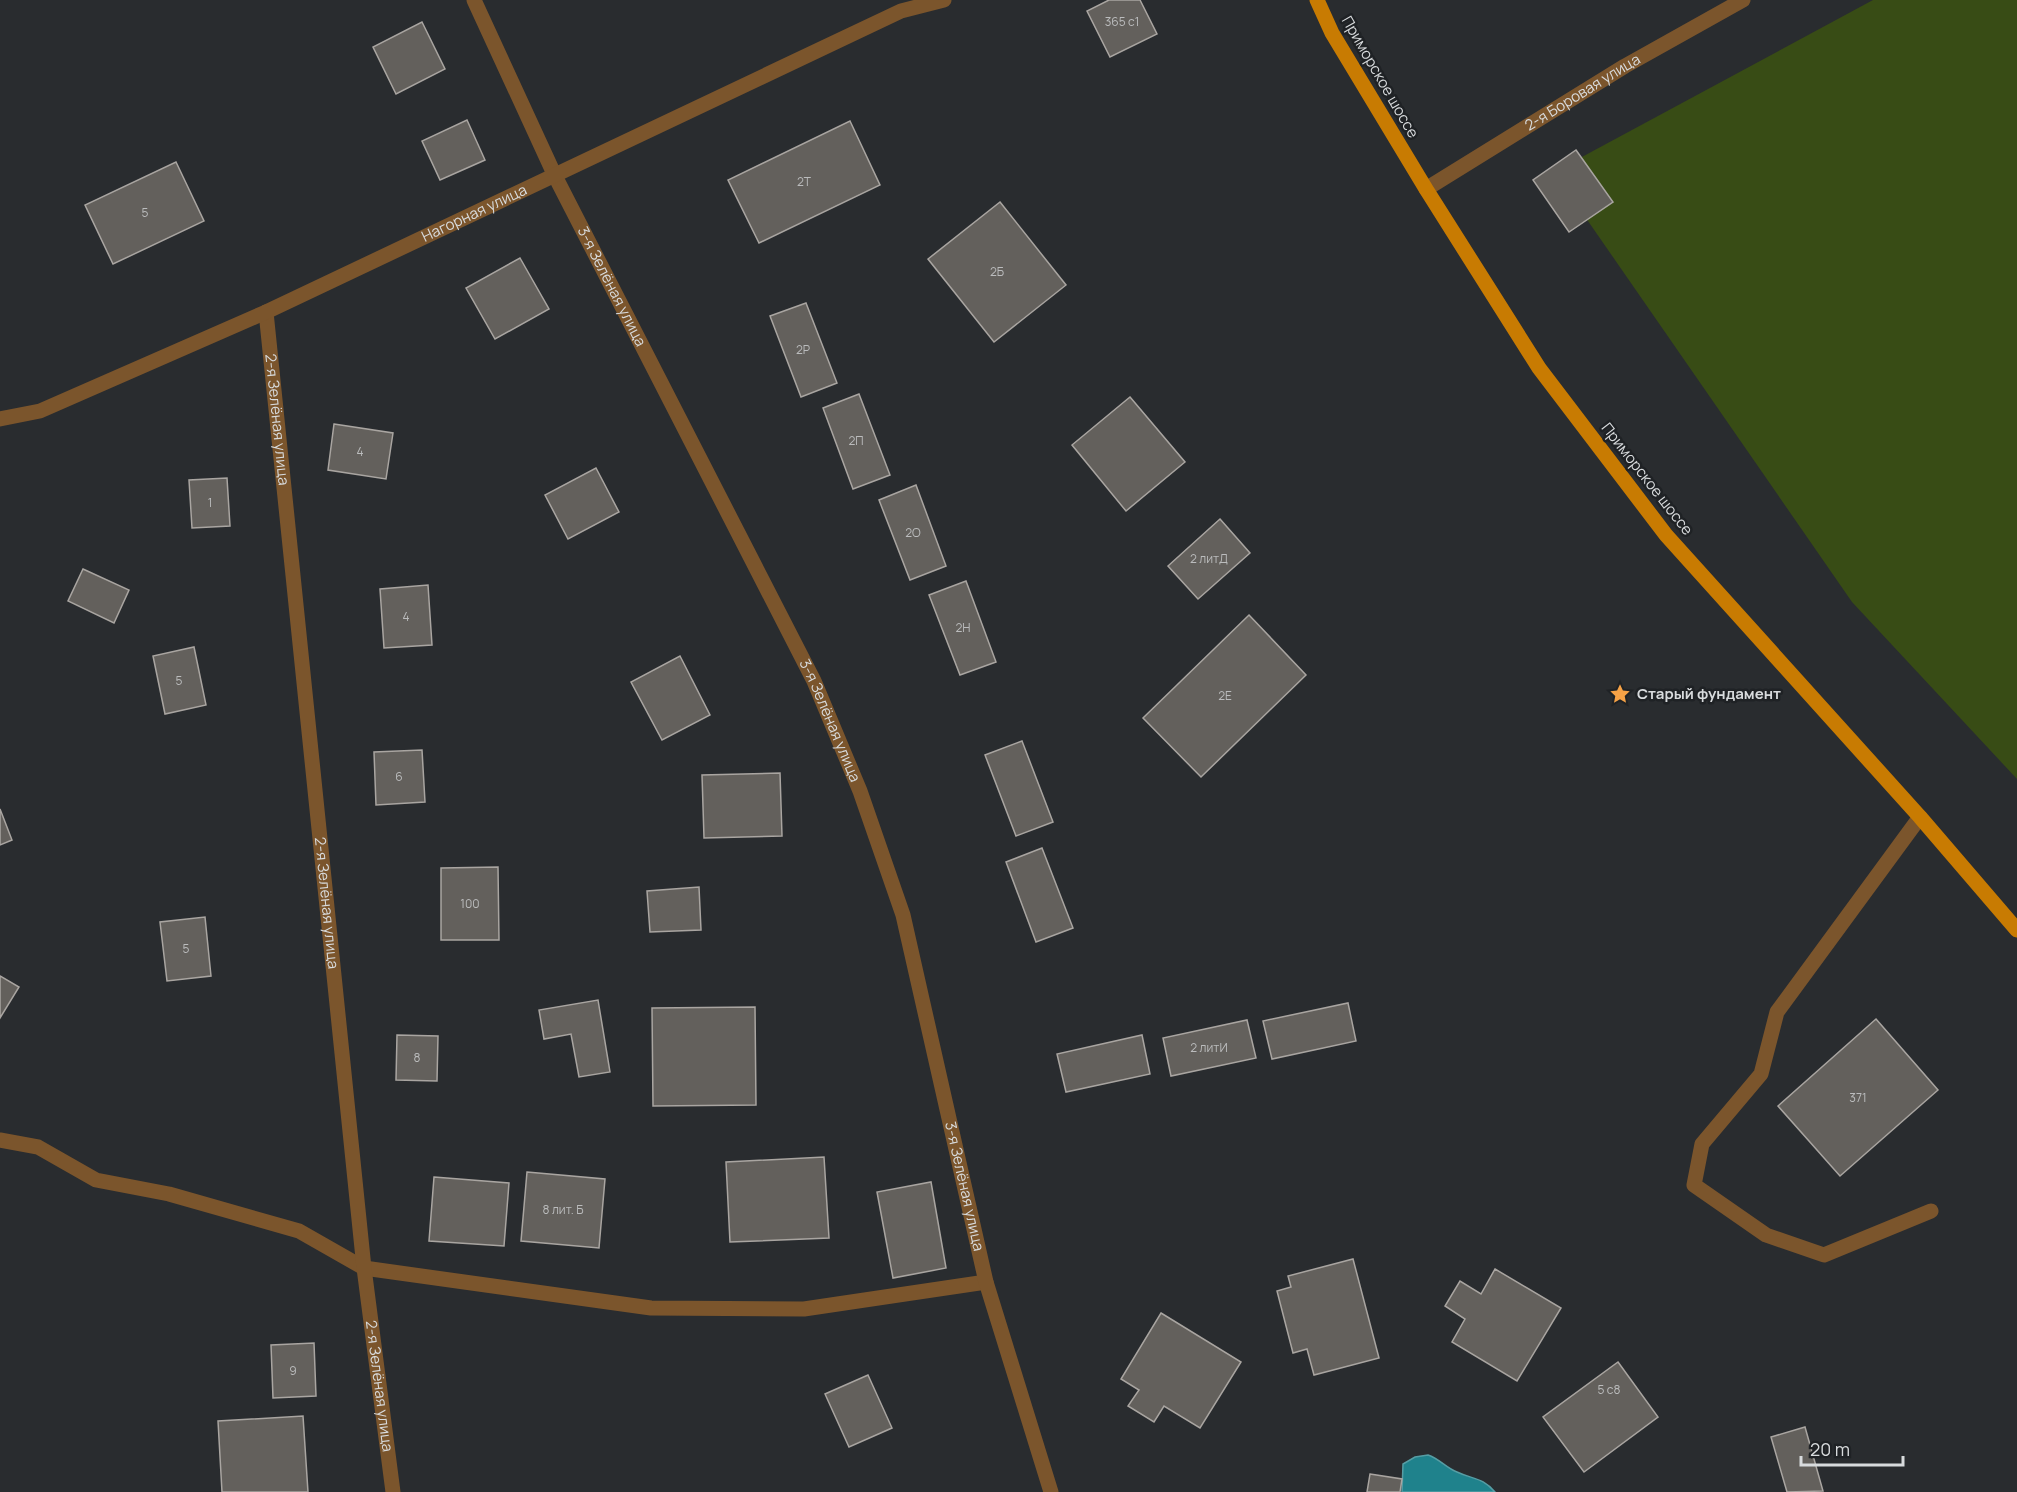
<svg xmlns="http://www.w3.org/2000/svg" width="2017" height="1492" viewBox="0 0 2017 1492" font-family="Manrope,sans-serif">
  <rect width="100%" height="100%" fill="#292c2f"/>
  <polygon fill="#384c15" points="1873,0 2017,0 2017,779 1852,602 1554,172"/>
  <path fill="#1f828c" stroke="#569da4" stroke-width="1.5" d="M1428 1455C1440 1459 1446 1468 1457 1472 1474 1480 1482 1477 1495 1492H1402L1403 1464 1415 1457Z"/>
  <g fill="#63605c" stroke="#a9a5a1" stroke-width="1.5">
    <polygon points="1109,0 1140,0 1157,34 1110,57 1087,11"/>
    <polygon points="422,22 445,69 396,94 373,47"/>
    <polygon points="467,120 485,160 440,180 422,141"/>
    <polygon points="850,121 880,185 759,243 728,180"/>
    <polygon points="1576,150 1613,202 1569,232 1533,180"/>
    <polygon points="176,162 204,221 113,264 85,205"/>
    <polygon points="1000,202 1066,285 994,342 928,259"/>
    <polygon points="520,258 549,309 495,339 466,288"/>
    <polygon points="806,303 837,383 801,397 770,316"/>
    <polygon points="859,394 890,475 853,489 823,408"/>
    <polygon points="1130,397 1185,462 1126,511 1072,445"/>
    <polygon points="334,424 393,433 386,479 328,470"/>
    <polygon points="596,468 619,512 568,539 545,495"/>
    <polygon points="227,478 230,526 192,528 189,480"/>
    <polygon points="916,485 946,566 910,580 879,500"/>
    <polygon points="1220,519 1250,553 1198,599 1168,566"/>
    <polygon points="83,569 129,590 114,623 68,601"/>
    <polygon points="966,581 996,662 960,675 929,595"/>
    <polygon points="428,585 432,645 384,648 380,589"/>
    <polygon points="1249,615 1306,675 1201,777 1143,718"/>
    <polygon points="194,647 206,705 165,714 153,656"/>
    <polygon points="680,656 710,715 662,740 631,682"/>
    <polygon points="1022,741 1053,822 1016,836 985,755"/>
    <polygon points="422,750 425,802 376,805 374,752"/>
    <polygon points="780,773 782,836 704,838 702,775"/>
    <polygon points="0,809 12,840 0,845"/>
    <polygon points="1042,848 1073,928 1036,942 1006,862"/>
    <polygon points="498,867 499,940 441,940 441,868"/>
    <polygon points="699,887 701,930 650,932 647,891"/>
    <polygon points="205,917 211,976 167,981 160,922"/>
    <polygon points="0,976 19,987 0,1018"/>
    <polygon points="598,1000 610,1072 579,1077 571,1034 544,1039 539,1010"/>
    <polygon points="1348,1003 1356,1041 1272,1059 1263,1021"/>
    <polygon points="755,1007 756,1105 653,1106 652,1008"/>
    <polygon points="1876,1019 1938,1090 1840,1176 1778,1106"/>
    <polygon points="1247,1020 1256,1058 1171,1076 1163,1038"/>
    <polygon points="397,1035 438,1036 437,1081 396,1080"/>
    <polygon points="1142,1035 1150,1074 1066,1092 1057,1054"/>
    <polygon points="824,1157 829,1238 730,1242 726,1162"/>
    <polygon points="527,1172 605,1179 599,1248 521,1241"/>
    <polygon points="434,1177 509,1183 504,1246 429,1241"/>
    <polygon points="931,1182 946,1268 893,1278 877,1192"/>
    <polygon points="1353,1259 1379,1358 1314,1375 1307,1349 1293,1353 1277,1291 1291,1287 1288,1276"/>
    <polygon points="1495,1269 1561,1308 1517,1381 1452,1342 1465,1319 1445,1306 1460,1281 1481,1294"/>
    <polygon points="1161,1313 1241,1362 1200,1428 1164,1406 1154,1422 1128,1406 1139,1390 1121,1379"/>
    <polygon points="314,1343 316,1396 273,1398 271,1345"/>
    <polygon points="1618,1362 1658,1417 1584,1472 1543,1417"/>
    <polygon points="868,1375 892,1428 849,1447 825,1394"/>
    <polygon points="303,1416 308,1492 222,1492 218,1421"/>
    <polygon points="1805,1427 1823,1491 1787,1492 1771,1437"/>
    <polygon points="1370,1474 1402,1479 1400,1492 1367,1492"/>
  </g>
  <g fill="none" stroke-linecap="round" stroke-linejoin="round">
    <g stroke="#7b552c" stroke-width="15">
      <polyline points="1920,817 1777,1012 1761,1074 1702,1144 1694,1185 1766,1235 1824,1255 1931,1211"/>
      <polyline points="0,1140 38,1147 96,1180 169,1194 299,1231 364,1268 651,1308 804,1309 986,1282"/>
    </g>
    <g stroke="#7b552c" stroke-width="15">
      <path id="s1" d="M474 0 555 176 814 681 860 791 903 915 986 1282 1051 1492"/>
      <path id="s2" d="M1426 189 1625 66 1743 0"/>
      <path id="s3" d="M266 312 364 1268 393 1492"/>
      <path id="s4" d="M0 419 40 411 266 312 901 11 944 0"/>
    </g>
    <polyline stroke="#c87b02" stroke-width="15" points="1317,0 1332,33 1426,189 1539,368 1666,535 1920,817 2017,930"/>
  </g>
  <defs>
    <g id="sight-bare" transform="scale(1.62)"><path d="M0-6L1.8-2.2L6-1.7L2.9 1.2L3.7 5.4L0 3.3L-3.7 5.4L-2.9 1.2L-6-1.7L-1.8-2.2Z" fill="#f6a246" stroke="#1f2225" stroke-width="2.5" paint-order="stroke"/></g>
  </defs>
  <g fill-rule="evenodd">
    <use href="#sight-bare" x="1620" y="694"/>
  </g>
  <g text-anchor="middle" stroke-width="5" stroke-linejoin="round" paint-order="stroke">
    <g font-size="12" fill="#bbbcbd">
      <text x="1122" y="26">365 с1</text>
      <text x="804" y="186">2Т</text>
      <text x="145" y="217">5</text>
      <text x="997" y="276">2Б</text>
      <text x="803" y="354">2Р</text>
      <text x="856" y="445">2П</text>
      <text x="360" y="456">4</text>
      <text x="210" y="507">1</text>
      <text x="913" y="537">2О</text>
      <text x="1209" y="563">2 литД</text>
      <text x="406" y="621">4</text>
      <text x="963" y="632">2Н</text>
      <text x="179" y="685">5</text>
      <text x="1225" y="700">2Е</text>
      <text x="399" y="781">6</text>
      <text x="470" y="908">100</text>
      <text x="186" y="953">5</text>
      <text x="1209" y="1052">2 литИ</text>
      <text x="417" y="1062">8</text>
      <text x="1858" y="1102">371</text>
      <text x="563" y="1214">8 лит. Б</text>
      <text x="293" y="1375">9</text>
      <text x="1609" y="1394">5 с8</text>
    </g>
    <g font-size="15" fill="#d8dbdd" stroke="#1f2225">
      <text transform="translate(1380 77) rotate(60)" y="5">Приморское шоссе</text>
      <text dy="5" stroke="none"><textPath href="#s2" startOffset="184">2-я Боровая улица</textPath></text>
      <text dy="5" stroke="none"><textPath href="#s4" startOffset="518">Нагорная улица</textPath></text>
      <text dy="5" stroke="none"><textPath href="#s1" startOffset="318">3-я Зелёная улица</textPath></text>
      <text dy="5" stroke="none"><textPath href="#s3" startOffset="108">2-я Зелёная улица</textPath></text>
      <text transform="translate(1647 479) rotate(52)" y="5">Приморское шоссе</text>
      <text dy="5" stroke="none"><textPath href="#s1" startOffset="804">3-я Зелёная улица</textPath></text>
      <text dy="5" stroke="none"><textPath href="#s3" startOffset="594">2-я Зелёная улица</textPath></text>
      <text dy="5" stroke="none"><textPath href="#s1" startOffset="1290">3-я Зелёная улица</textPath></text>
      <text dy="5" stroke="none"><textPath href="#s3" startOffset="1080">2-я Зелёная улица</textPath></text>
    </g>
    <g font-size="15" font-weight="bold" fill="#d8dbdd" stroke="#1f2225" text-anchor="start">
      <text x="1637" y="699">Старый фундамент</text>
    </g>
  </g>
  <path d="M1801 1456v9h102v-9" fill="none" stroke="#d8dbdd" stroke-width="3"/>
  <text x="1810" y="1456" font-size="18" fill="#d8dbdd" stroke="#1f2225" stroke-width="4.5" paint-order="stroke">20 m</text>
</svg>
